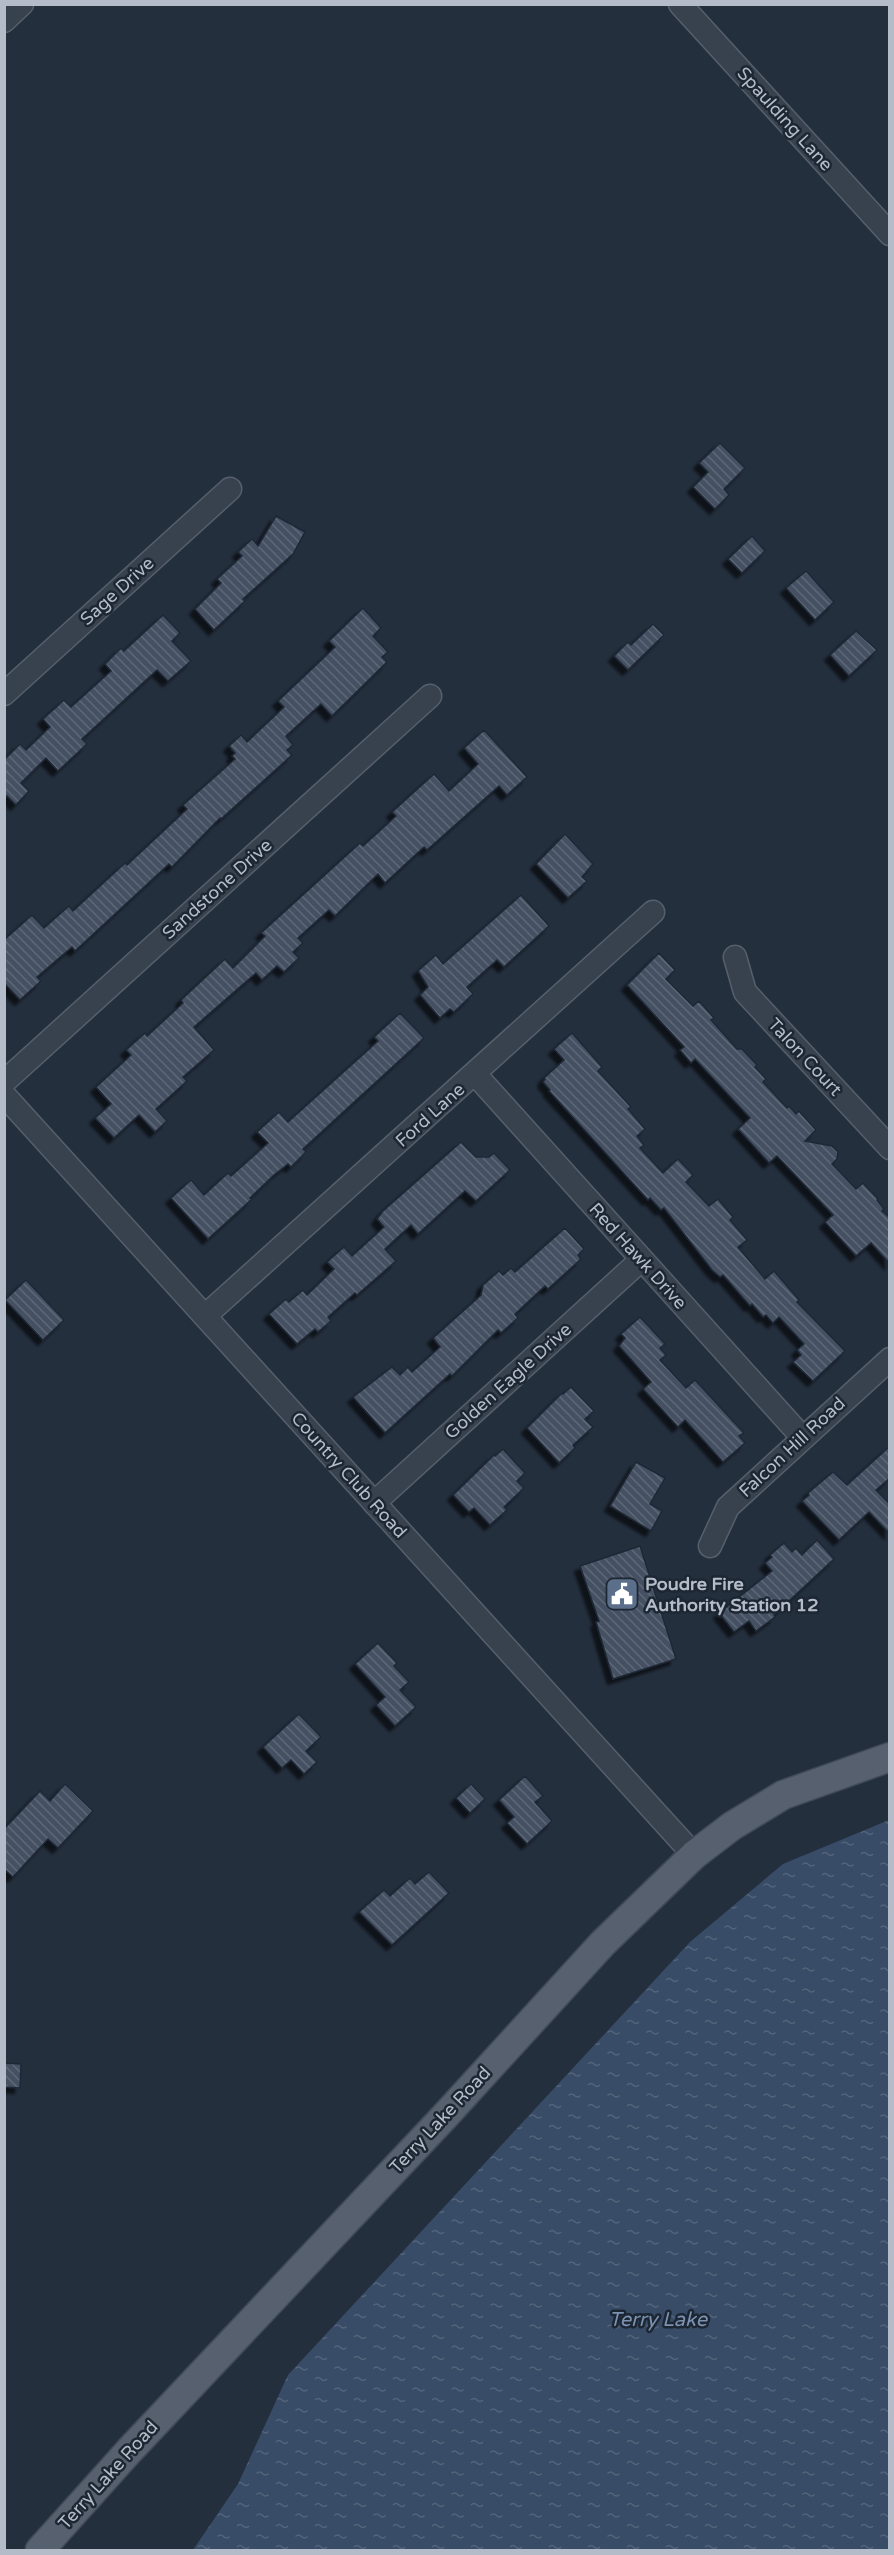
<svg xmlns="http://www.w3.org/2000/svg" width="894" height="2555" viewBox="0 0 894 2555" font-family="'Varela Round',sans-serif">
  <defs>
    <pattern id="water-ripples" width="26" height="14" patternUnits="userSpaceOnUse" patternTransform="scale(1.5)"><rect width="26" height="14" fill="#394c67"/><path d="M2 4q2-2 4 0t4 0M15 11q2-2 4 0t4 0" fill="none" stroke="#53647b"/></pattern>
    <pattern id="building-back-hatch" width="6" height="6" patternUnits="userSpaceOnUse" patternTransform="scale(1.5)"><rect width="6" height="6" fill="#455162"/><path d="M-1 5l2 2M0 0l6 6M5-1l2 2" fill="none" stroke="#5d6877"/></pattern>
    <filter id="shadow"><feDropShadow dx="-5.5" dy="5.5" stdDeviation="1.5" flood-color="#0009"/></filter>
  </defs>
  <rect width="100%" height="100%" fill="#242f3e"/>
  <polygon fill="url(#water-ripples)" points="889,1820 889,2550 193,2550 238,2484 288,2375 690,1942 783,1864"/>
  <g fill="url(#building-back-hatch)" stroke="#1f2835" stroke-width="1.5" filter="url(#shadow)">
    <polygon points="720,443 745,468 724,489 729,495 715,509 693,487 708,472 699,463"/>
    <polygon points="276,516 305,532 293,554 243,599 245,601 214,630 195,609 221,583 217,579 242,556 238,552 252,539 258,546"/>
    <polygon points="752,536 765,551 742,573 728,559"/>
    <polygon points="806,571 834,602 815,620 786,588"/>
    <polygon points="363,608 381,628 373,636 388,652 382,657 387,662 332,716 321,704 286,736 293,745 287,750 292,755 221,819 220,818 172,867 169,864 75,951 72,947 37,977 41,981 20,1000 4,983 4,940 32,915 44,928 69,906 73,911 125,863 127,865 187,809 183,805 235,759 232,756 235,753 229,746 241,735 247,742 284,707 278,701 335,647 329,641"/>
    <polygon points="163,615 180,633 172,641 191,661 168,681 157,670 82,739 87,744 58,771 46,758 21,783 29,791 16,805 7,796 4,798 4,760 20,744 26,750 50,727 43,719 64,700 71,707 111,671 105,664 121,648 124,651"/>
    <polygon points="653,624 664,635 628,670 614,656 628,642 631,645"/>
    <polygon points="856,631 877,650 849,676 830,655"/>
    <polygon points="484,730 527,777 507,795 499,786 427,850 424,847 385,883 378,874 335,916 329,910 298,938 303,943 293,952 299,958 284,972 277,966 262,980 256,973 194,1027 214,1050 183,1077 187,1081 156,1109 167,1121 155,1132 139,1115 114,1138 95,1118 111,1104 96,1087 131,1055 126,1050 145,1033 147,1036 183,1003 181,1000 225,959 233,968 265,936 261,933 360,843 363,846 396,816 392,812 434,774 449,791 478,764 464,748"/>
    <polygon points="565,834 593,864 582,877 587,881 568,898 536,864"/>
    <polygon points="521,895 549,926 504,967 497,960 467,987 473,994 454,1012 450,1009 440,1018 420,995 428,987 418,971 436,955 443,964"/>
    <polygon points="659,953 675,970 666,979 693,1006 699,1001 714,1018 711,1020 737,1049 742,1049 757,1065 755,1067 766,1079 763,1082 787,1108 789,1106 796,1114 799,1111 816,1130 805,1141 832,1146 838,1152 837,1159 832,1164 856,1189 863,1183 878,1199 877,1200 884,1209 882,1211 890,1218 890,1264 871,1243 856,1256 825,1222 833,1215 777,1156 769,1163 738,1129 750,1118 695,1059 691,1063 680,1050 684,1047 627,985"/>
    <polygon points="400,1013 424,1038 303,1149 306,1152 291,1167 288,1164 274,1175 250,1198 252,1199 208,1239 171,1198 191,1180 204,1195 228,1173 231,1176 268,1143 257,1132 279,1112 288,1122 378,1041 374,1037"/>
    <polygon points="572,1033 602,1067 598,1071 631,1107 628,1109 645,1129 637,1136 644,1145 640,1148 663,1173 678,1159 693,1175 686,1182 709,1206 718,1199 733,1217 730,1220 747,1240 738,1247 765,1279 774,1271 799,1300 797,1302 845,1351 813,1381 793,1362 801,1355 797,1350 804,1344 779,1317 773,1323 766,1315 763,1317 752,1304 750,1306 723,1275 720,1277 712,1270 664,1208 661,1210 650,1198 648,1200 549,1091 550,1090 543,1082 545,1079 544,1078 564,1060 554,1049"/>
    <polygon points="461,1142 476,1157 489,1157 494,1153 510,1170 476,1201 465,1191 418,1234 411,1225 385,1249 396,1261 357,1295 355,1293 328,1317 331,1321 318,1332 315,1329 297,1344 269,1314 286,1299 289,1302 303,1290 307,1295 334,1269 327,1262 344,1247 352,1256 384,1227 377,1219 383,1211"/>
    <polygon points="565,1228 584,1249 578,1255 581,1259 548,1289 545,1286 515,1314 518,1318 501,1333 498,1330 452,1376 450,1374 385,1433 353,1397 392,1367 400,1375 408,1367 412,1372 440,1347 433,1338 481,1295 483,1285 499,1271 503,1275 511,1268 515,1272"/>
    <polygon points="26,1280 64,1320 43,1340 5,1300"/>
    <polygon points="640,1317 665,1344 660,1348 666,1355 660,1360 686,1388 695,1380 744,1433 739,1436 745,1443 723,1462 685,1420 678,1427 643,1389 651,1382 619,1346 625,1338 621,1334"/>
    <polygon points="571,1387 594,1411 585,1419 593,1427 573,1445 575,1448 559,1463 527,1428 562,1393 563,1394"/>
    <polygon points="890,1446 890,1478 876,1490 890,1504 890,1534 869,1512 839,1540 802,1501 809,1495 808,1493 833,1472 847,1485"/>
    <polygon points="503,1449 525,1473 517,1481 524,1488 504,1507 507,1510 490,1525 474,1508 469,1512 453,1495 494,1455 495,1456"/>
    <polygon points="636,1462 665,1478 650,1504 662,1511 651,1531 610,1506"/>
    <polygon points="817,1540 834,1559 774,1615 775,1617 756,1631 749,1621 734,1632 719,1613 772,1571 765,1563 772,1557 770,1555 784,1543 792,1552 796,1548 802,1555"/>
    <polygon points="640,1546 676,1659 613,1679 596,1622 599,1621 580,1566"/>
    <polygon points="378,1643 397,1663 394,1666 409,1682 400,1690 416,1707 395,1726 376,1705 385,1697 355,1664"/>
    <polygon points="299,1714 321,1737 306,1751 317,1762 304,1774 291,1760 282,1768 263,1747"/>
    <polygon points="525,1776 543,1796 535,1802 552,1821 527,1844 507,1823 514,1817 499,1800"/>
    <polygon points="65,1784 93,1811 58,1848 48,1839 13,1877 4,1869 4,1829 40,1791 50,1801"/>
    <polygon points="471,1784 485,1799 470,1813 456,1798"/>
    <polygon points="429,1872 449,1893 392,1945 359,1912 384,1890 390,1896 410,1878 415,1884"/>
    <polygon points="4,2063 21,2064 20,2088 4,2087"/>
  </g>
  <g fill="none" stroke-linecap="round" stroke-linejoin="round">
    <g stroke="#565f6c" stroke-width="25">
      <g id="minor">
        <polyline points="680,4 890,234"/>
        <polyline points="4,21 22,4"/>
        <polyline points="4,694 230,489"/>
        <polyline points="735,957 745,992 890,1148"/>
        <polyline points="475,1074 802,1437"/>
        <polyline points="4,1082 430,696"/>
        <polyline points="4,1095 694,1855"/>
        <polyline points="205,1316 653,912"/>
        <polyline points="374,1503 641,1260"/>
        <polyline points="710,1546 728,1507 890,1359"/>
      </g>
    </g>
    <g stroke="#414a57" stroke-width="31">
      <polyline id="major" points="40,2550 129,2451 445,2116 603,1943 694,1855 732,1826 783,1795 890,1757"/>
    </g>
    <use href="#minor" stroke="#38414e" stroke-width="22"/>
    <use href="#major" stroke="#56606e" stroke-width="28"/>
  </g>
  <defs>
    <g id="civic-square" transform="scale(1.725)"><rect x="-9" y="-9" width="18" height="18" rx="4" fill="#5c6f8a" stroke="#1d2633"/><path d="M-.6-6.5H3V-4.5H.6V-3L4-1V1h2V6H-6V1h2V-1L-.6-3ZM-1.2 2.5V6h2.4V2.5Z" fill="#fff"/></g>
  </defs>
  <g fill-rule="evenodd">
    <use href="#civic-square" x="622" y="1594"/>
  </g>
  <g text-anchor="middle" stroke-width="5" stroke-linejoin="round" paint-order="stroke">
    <g font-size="18" fill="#b4bcc9" stroke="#1d2633">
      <text transform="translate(785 119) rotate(48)" y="6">Spaulding Lane</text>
      <text transform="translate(117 591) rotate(-42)" y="6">Sage Drive</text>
      <text transform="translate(217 889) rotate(-42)" y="6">Sandstone Drive</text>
      <text transform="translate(805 1057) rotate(47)" y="6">Talon Court</text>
      <text transform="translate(430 1115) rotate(-42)" y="6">Ford Lane</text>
      <text transform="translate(638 1256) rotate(48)" y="6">Red Hawk Drive</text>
      <text transform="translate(508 1381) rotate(-42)" y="6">Golden Eagle Drive</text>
      <text transform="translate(792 1447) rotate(-43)" y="6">Falcon Hill Road</text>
      <text transform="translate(349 1475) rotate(48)" y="6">Country Club Road</text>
      <text transform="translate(440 2120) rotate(-47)" y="6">Terry Lake Road</text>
      <text transform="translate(108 2475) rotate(-48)" y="6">Terry Lake Road</text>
    </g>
    <g font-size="18" font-weight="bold" fill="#b4bcc9" stroke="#1d2633" text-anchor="start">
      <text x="645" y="1590">Poudre Fire<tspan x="645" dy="21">Authority Station 12</tspan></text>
    </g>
    <g font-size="20" font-style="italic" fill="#7c92b1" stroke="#1d2633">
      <text x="658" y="2326">Terry Lake</text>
    </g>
  </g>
  <rect width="894" height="2555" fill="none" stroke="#b4bcc9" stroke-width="12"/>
</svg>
